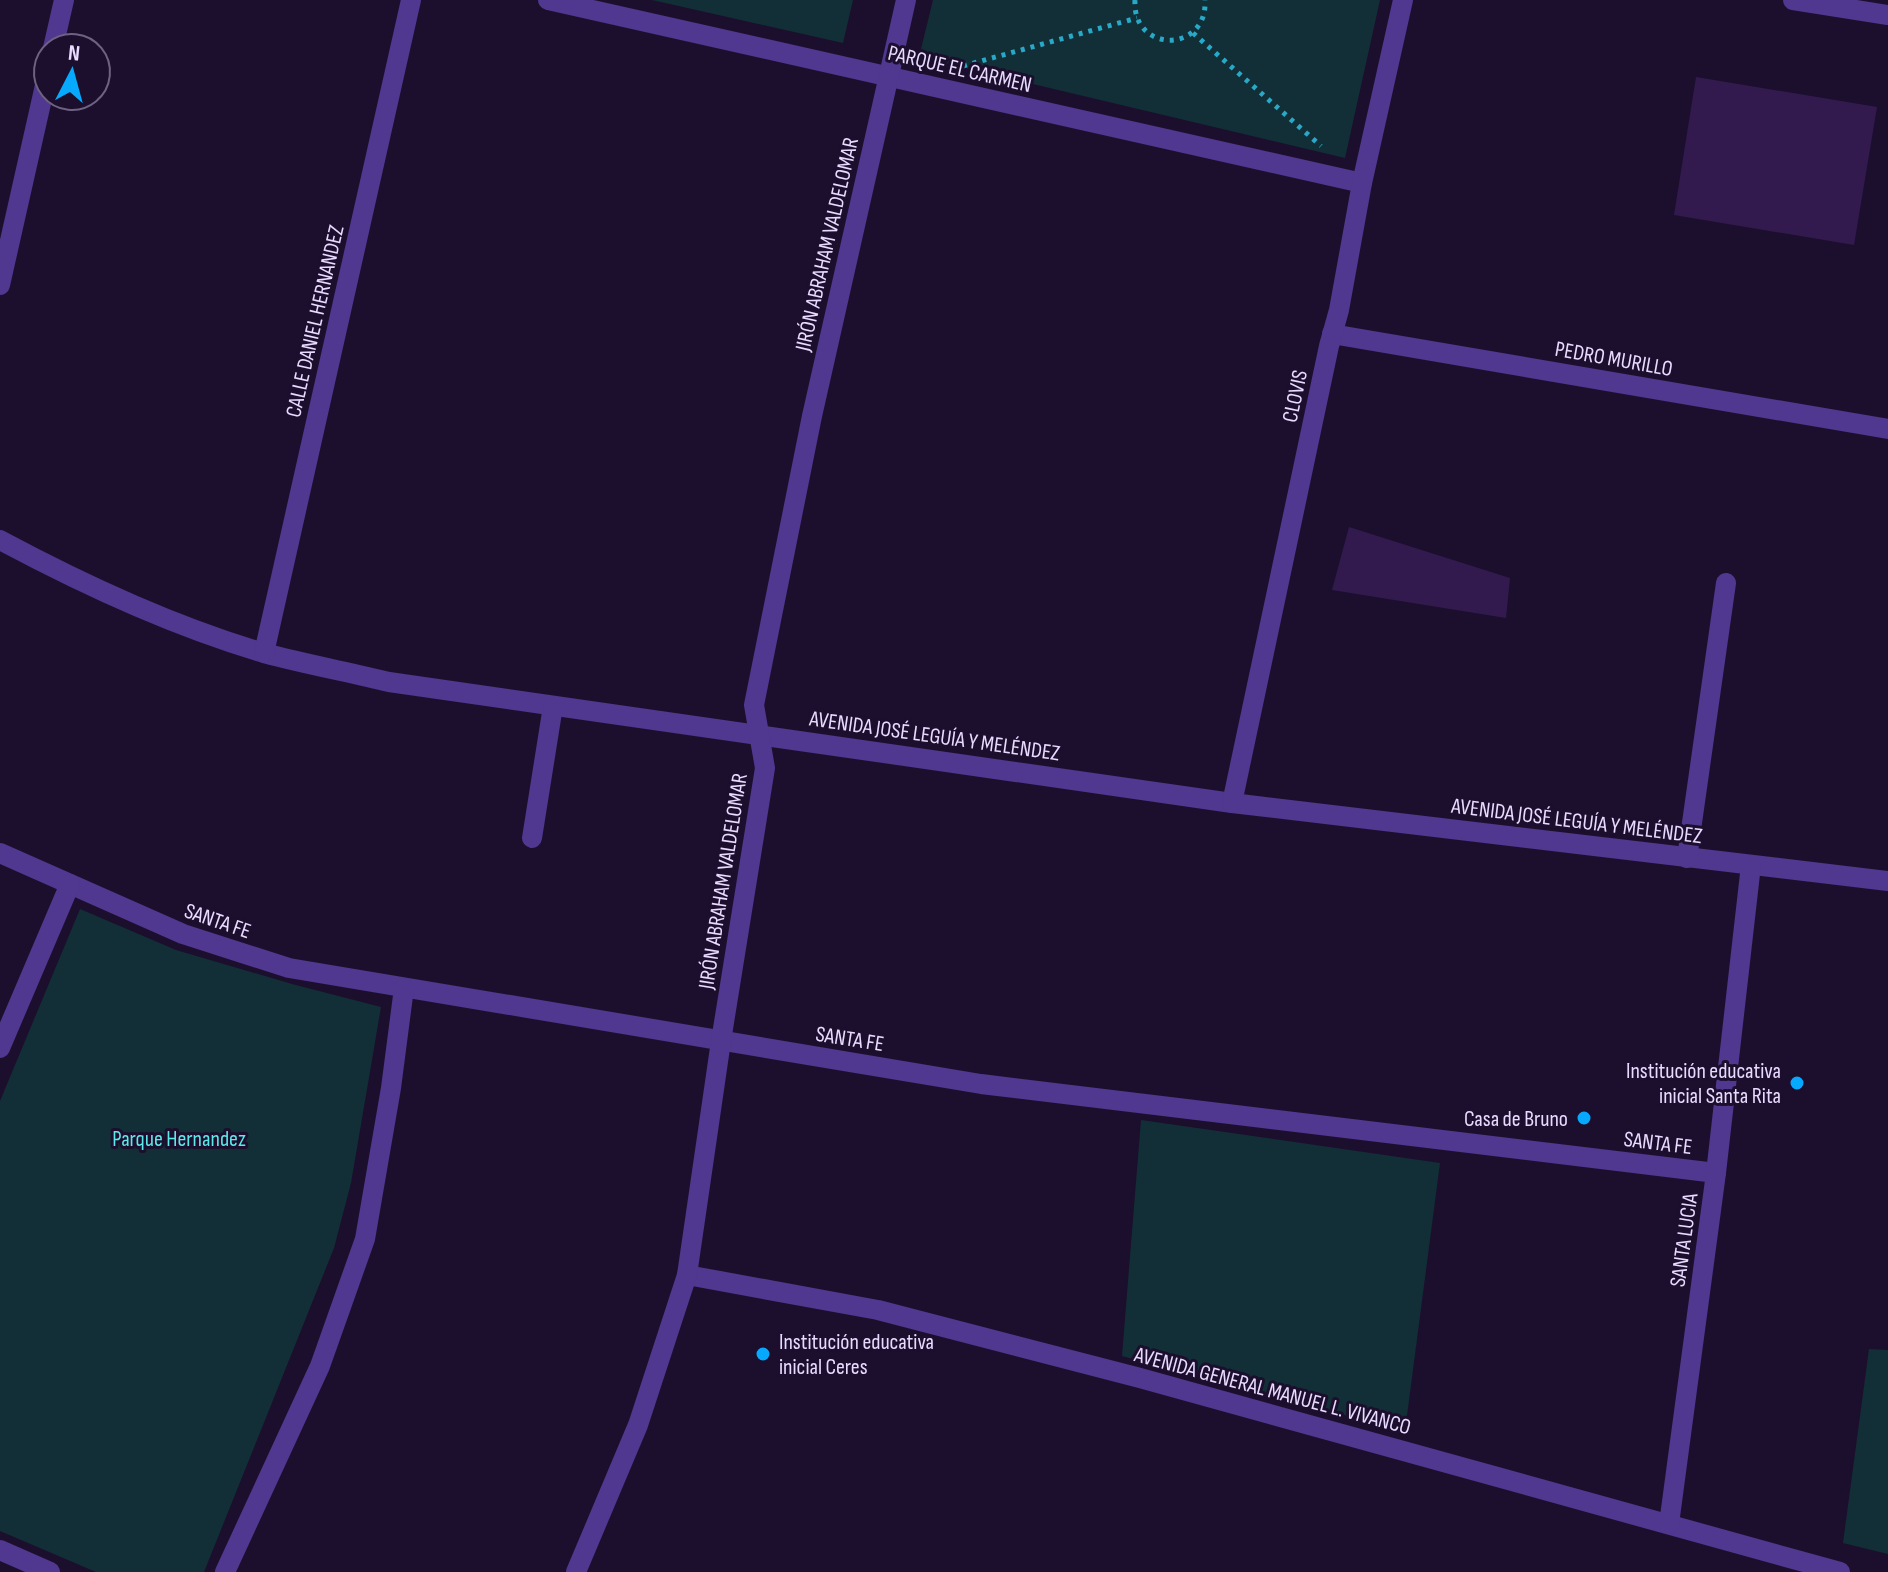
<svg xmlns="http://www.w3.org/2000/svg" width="1888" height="1572" viewBox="0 0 1888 1572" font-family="'Sofia Sans Condensed',sans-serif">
  <rect width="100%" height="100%" fill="#1c0f2d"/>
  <g fill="#122f37">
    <polygon points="652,0 853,0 843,43"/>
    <polygon points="933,0 1380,0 1345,158 919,57"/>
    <polygon points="80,909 176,950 292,984 381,1007 351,1183 334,1248 204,1572 96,1572 0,1531 0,1101"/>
    <polygon points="1141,1120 1440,1163 1405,1431 1122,1356"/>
    <polygon points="1869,1349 1888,1350 1888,1554 1843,1543"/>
  </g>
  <g fill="#321a4f">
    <polygon points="1696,77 1877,107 1854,245 1674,215"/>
    <polygon points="1349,527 1510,578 1506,618 1332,590"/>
  </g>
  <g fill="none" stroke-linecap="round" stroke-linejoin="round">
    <g stroke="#27a9c7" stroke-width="5" stroke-dasharray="4 6" stroke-linecap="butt">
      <path d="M1135 0C1132 54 1208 53 1205 0"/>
      <polyline points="1193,33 1321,146"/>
      <polyline points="963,66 1137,18"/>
    </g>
    <g stroke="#50378f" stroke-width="20">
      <polyline points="548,0 1362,183"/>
      <polyline points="1793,0 1888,15"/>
      <polyline points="53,48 64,0"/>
      <polyline points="0,285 48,72"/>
      <polyline points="1332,334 1888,429"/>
      <path d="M0 540C84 585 172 626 264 653 305 664 348 672 389 682L1232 803 1888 881"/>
      <polyline points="264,653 411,0"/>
      <polyline points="1232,803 1329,346 1339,310 1362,183 1403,0"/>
      <polyline points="532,838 553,706"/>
      <polyline points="0,853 183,934 289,968 981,1084 1716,1173"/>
      <polyline points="1687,858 1726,583"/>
      <polyline points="0,1048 70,884"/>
      <polyline points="687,1275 878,1310 1140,1378 1840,1572"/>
      <polyline points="1669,1524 1716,1173 1751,865"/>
      <polyline points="0,1550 50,1572"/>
      <polyline points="225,1572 320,1366 365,1239 391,1088 404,988"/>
      <polyline points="576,1572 638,1425 687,1275 721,1041 765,768 754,705 812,416 906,0"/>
    </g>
  </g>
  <g fill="#07a9ff" stroke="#1c0f2d" stroke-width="3">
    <circle cx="1797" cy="1083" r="8"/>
    <circle cx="1584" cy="1118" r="8"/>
    <circle cx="763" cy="1354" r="8"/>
  </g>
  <g text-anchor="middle" stroke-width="6" stroke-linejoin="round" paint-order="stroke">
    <g font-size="22" fill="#e8dbff" stroke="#1c0f2d">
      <text transform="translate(960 68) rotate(13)" y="8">PARQUE EL CARMEN</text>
      <text transform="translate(826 244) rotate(-77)" y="8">JIRÓN ABRAHAM VALDELOMAR</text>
      <text transform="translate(314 321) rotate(-77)" y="8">CALLE DANIEL HERNANDEZ</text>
      <text transform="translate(1614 358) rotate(10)" y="8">PEDRO MURILLO</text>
      <text transform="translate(1294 396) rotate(-78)" y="8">CLOVIS</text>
      <text transform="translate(935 735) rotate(8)" y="8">AVENIDA JOSÉ LEGUÍA Y MELÉNDEZ</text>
      <text transform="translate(1577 820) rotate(7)" y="8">AVENIDA JOSÉ LEGUÍA Y MELÉNDEZ</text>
      <text transform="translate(722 881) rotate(-81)" y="8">JIRÓN ABRAHAM VALDELOMAR</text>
      <text transform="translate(218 920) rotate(19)" y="8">SANTA FE</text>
      <text transform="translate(850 1038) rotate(9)" y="8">SANTA FE</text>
      <text transform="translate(1658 1142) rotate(7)" y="8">SANTA FE</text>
      <text transform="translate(1683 1240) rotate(-82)" y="8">SANTA LUCIA</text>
      <text transform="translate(1273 1390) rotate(15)" y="8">AVENIDA GENERAL MANUEL L. VIVANCO</text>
    </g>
    <g font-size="22" fill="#e8dbff" stroke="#1c0f2d" text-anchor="end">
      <text x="1781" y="1078">Institución educativa<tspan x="1781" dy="25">inicial Santa Rita</tspan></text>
      <text x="1568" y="1126">Casa de Bruno</text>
      <text x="779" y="1349" text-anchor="start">Institución educativa<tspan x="779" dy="25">inicial Ceres</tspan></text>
    </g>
    <g font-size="22" fill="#5de9e9" stroke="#1c0f2d">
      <text x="179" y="1146">Parque Hernandez</text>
    </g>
  </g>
  <g transform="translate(72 72) rotate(6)"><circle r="38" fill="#1c0f2d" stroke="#6e6181" stroke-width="2"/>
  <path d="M0-6L14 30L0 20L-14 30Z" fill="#07a9ff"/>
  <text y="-12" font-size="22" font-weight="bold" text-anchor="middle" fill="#e8dbff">N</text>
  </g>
</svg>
